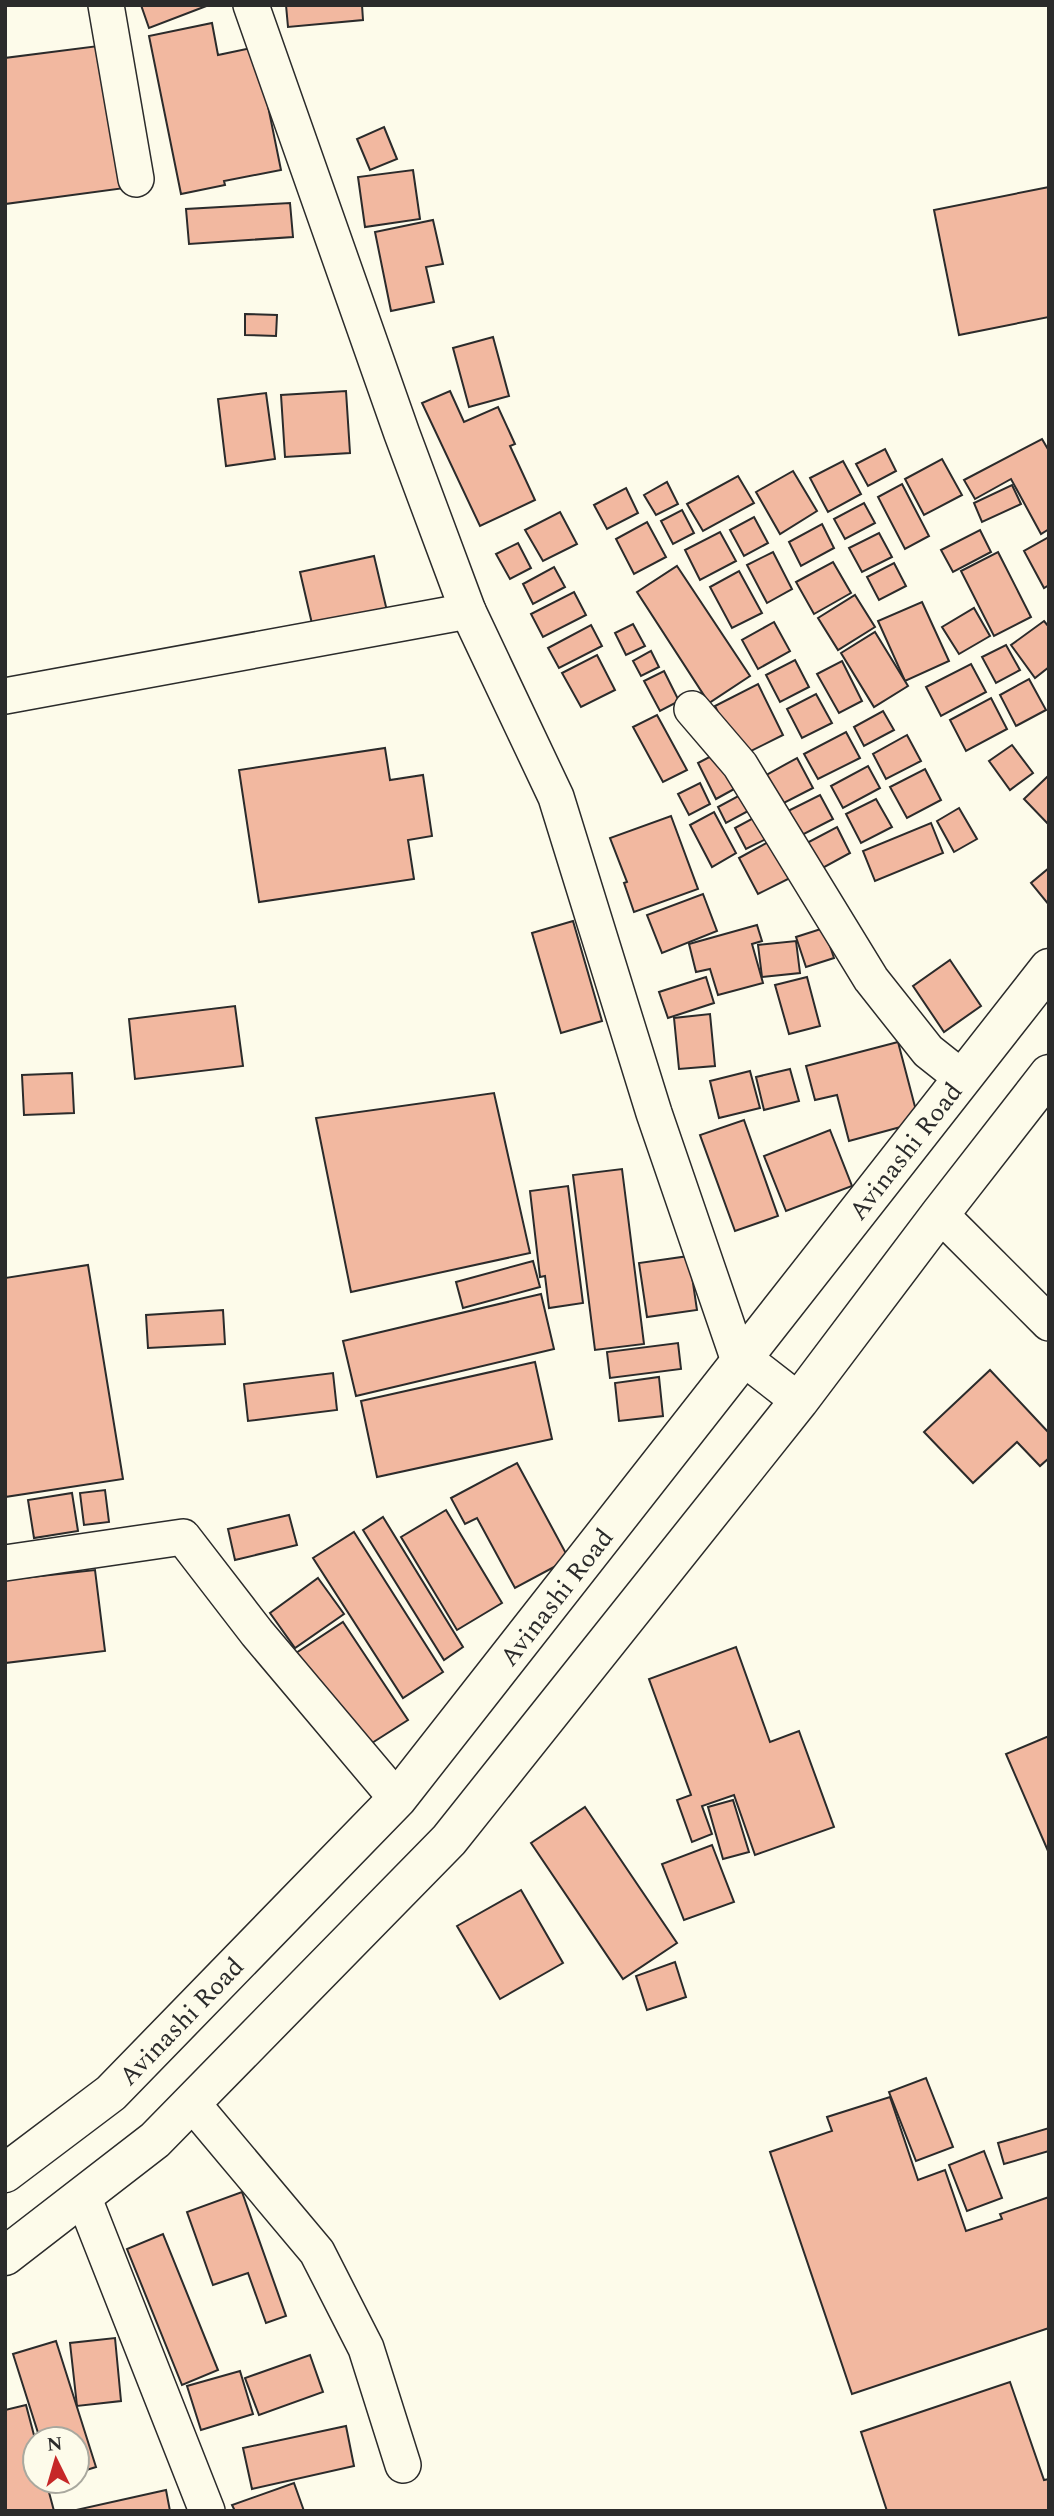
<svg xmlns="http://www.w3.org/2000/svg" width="1054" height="2516" viewBox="0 0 1054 2516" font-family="Spectral,serif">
  <rect width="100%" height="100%" fill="#fdfbea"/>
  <g fill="#f2b8a0" stroke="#2b2b2b" stroke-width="2">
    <polygon points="141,5 209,5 149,28"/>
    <polygon points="286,5 362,5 363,20 288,27"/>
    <polygon points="212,23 218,55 256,47 281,170 224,181 225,185 181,194 149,36"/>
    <polygon points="106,45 125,188 5,204 5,58"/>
    <polygon points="384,127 397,159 370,170 357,139"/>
    <polygon points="413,170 420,219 365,227 358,177"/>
    <polygon points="1049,187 1049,317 959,335 934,210"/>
    <polygon points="290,203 293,237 189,244 186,209"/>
    <polygon points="433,220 443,264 426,267 434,302 391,311 375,232"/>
    <polygon points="245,314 277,315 276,336 245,335"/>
    <polygon points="493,337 509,396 469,407 453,348"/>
    <polygon points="346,391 350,453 285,457 281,395"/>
    <polygon points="450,391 464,422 498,407 515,444 510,446 535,500 480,526 422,403"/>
    <polygon points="266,393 275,459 226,466 218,399"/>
    <polygon points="1042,439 1049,451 1049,529 1041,534 1011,479 975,499 964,480"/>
    <polygon points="885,449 896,471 868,486 856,464"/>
    <polygon points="942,459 962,495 924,515 905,479"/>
    <polygon points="843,461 861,494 828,512 810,478"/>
    <polygon points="793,471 817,511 780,534 756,492"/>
    <polygon points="738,476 754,503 703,531 687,504"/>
    <polygon points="667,482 678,504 656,515 644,495"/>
    <polygon points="902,484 929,536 905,549 878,497"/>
    <polygon points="1012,485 1021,504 982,522 974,503"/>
    <polygon points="626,488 638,513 607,529 594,505"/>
    <polygon points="864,503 875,523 845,539 834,519"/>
    <polygon points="682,510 694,533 673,544 661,521"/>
    <polygon points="560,512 577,544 543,561 525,530"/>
    <polygon points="754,517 768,543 744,556 730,530"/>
    <polygon points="647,522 666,557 634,574 616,539"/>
    <polygon points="822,524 834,548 801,566 789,542"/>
    <polygon points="980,530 991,552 953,572 941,550"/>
    <polygon points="720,532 736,561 700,580 685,550"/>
    <polygon points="879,533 892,557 862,572 849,548"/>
    <polygon points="1049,537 1049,585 1044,588 1024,551"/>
    <polygon points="518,543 531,568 510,579 496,554"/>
    <polygon points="773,552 792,589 767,603 747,565"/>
    <polygon points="998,552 1031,617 994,636 961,571"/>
    <polygon points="374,556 387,611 313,628 300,572"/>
    <polygon points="833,562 851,593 814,614 796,582"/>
    <polygon points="894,563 906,586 879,600 867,577"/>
    <polygon points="677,566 750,676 709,703 637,592"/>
    <polygon points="554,567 565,587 533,604 523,584"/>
    <polygon points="739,571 762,613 732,628 710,587"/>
    <polygon points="574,592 586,615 543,637 531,614"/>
    <polygon points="855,595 875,627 838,650 818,618"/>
    <polygon points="922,602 949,661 905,681 878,621"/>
    <polygon points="974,608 990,636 959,654 942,627"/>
    <polygon points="1044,621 1049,627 1049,667 1035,678 1011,645"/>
    <polygon points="774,622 790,651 758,669 742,640"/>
    <polygon points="633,624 645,646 626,655 615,633"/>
    <polygon points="591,625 602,646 559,668 548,648"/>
    <polygon points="875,632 908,686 874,707 841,653"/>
    <polygon points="1006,645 1020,670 996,683 982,657"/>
    <polygon points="651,651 659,667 641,676 633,661"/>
    <polygon points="597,655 615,690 581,707 562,673"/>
    <polygon points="795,660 809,687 780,702 766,675"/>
    <polygon points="842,661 862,701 839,713 817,674"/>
    <polygon points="971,664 986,692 941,716 926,687"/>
    <polygon points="664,671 679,701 660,711 644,681"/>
    <polygon points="1029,679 1046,710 1016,726 1000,695"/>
    <polygon points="758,684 783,735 739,757 715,706"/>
    <polygon points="816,694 832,723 802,738 787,709"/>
    <polygon points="991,698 1007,729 966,751 950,720"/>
    <polygon points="883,711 894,730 864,746 854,727"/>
    <polygon points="657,715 687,770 663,782 633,727"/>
    <polygon points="846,732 860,758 818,779 804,754"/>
    <polygon points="907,735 921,761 886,779 873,754"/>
    <polygon points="1012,745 1033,773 1010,790 989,761"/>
    <polygon points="385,748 390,780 423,775 432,836 408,840 414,879 259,902 239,770"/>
    <polygon points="717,753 736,788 716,799 698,763"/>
    <polygon points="797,758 813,788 774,808 759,779"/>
    <polygon points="868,766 880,788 843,808 831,786"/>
    <polygon points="925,769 941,800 907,818 890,787"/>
    <polygon points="1047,777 1049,778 1049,825 1024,799"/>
    <polygon points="700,783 710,804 689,815 678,794"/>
    <polygon points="742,794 750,810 726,823 718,807"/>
    <polygon points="820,795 833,819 798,837 784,813"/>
    <polygon points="876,799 892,827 861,843 846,814"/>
    <polygon points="959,808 977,839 954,852 937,821"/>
    <polygon points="714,812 736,853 712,867 690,825"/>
    <polygon points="759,815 770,837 746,849 735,828"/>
    <polygon points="671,816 698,889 634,912 624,883 627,882 610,838"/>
    <polygon points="931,823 943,853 875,881 863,851"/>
    <polygon points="837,827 850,853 819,870 805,844"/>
    <polygon points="772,840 792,877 758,894 739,858"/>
    <polygon points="1049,868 1049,905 1031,883"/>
    <polygon points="703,894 717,931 662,953 647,915"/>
    <polygon points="573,921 602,1021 561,1033 532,933"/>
    <polygon points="757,925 762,941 752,944 763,983 718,995 710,969 696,972 689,944"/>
    <polygon points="824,928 834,958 806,967 796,937"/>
    <polygon points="796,941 800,973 762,977 758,945"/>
    <polygon points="950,960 981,1006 944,1032 913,986"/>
    <polygon points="706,977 714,1003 668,1018 659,992"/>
    <polygon points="807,977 820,1026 789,1034 775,985"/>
    <polygon points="235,1006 243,1066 135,1079 129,1019"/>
    <polygon points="710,1014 715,1066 679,1069 674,1018"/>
    <polygon points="898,1042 919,1122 849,1141 837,1095 815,1100 806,1066"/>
    <polygon points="790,1069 799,1101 764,1110 756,1077"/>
    <polygon points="750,1071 760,1108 719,1118 710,1081"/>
    <polygon points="72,1073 74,1113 24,1115 22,1075"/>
    <polygon points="494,1093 530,1253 351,1292 316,1118"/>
    <polygon points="744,1120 778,1216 735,1231 700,1135"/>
    <polygon points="830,1130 852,1186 786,1211 764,1156"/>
    <polygon points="622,1169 644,1344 595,1350 573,1175"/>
    <polygon points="568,1186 583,1303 549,1308 545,1276 540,1277 530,1191"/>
    <polygon points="689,1256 697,1310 647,1317 639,1263"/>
    <polygon points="533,1261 540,1287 463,1308 456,1282"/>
    <polygon points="88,1265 123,1479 5,1497 5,1278"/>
    <polygon points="541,1294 554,1349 356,1396 343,1341"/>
    <polygon points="223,1310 225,1344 148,1348 146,1315"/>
    <polygon points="678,1343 681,1369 610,1378 607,1352"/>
    <polygon points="535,1362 552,1439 377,1477 361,1401"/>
    <polygon points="990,1370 1049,1433 1049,1458 1040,1466 1017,1442 973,1483 924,1432"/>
    <polygon points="333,1373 337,1410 248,1421 244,1384"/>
    <polygon points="659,1377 663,1416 619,1421 615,1383"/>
    <polygon points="517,1463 569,1559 515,1588 477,1518 465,1524 451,1498"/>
    <polygon points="105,1490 109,1522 84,1525 80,1493"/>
    <polygon points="72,1493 78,1531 34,1538 28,1500"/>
    <polygon points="446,1510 502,1603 457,1630 401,1537"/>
    <polygon points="289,1515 297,1545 235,1560 228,1529"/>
    <polygon points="383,1517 463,1647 444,1660 363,1530"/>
    <polygon points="354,1532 443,1672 403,1698 313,1558"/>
    <polygon points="95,1570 105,1651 5,1663 5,1580"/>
    <polygon points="318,1578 344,1614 295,1648 270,1613"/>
    <polygon points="343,1622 408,1720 361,1750 296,1653"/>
    <polygon points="736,1647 770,1742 799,1731 834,1827 755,1855 734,1795 702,1806 712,1834 692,1842 677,1800 691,1795 649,1679"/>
    <polygon points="1049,1736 1049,1850 1048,1851 1006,1754"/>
    <polygon points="733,1800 749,1852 723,1859 708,1807"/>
    <polygon points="585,1807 677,1943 623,1979 531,1843"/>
    <polygon points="712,1845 734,1902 684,1920 662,1864"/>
    <polygon points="521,1890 563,1963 500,1999 457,1926"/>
    <polygon points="675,1962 686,1997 647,2010 636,1976"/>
    <polygon points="926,2078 953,2147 916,2161 889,2092"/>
    <polygon points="890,2097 918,2180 945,2170 966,2231 1002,2219 1000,2214 1049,2197 1049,2328 852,2394 770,2152 832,2131 827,2117"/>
    <polygon points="1049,2128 1049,2151 1004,2164 998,2143"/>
    <polygon points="984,2151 1002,2198 967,2211 949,2165"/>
    <polygon points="242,2192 286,2316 266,2323 248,2273 213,2285 187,2212"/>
    <polygon points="163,2234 218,2370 182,2385 127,2249"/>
    <polygon points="115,2338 121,2401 77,2406 70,2343"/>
    <polygon points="56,2341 96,2467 77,2473 77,2439 40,2439 13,2354"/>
    <polygon points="310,2355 323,2392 259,2415 245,2378"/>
    <polygon points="240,2371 253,2414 201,2430 187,2386"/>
    <polygon points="1010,2382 1044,2480 1049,2479 1049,2511 887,2511 861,2432"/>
    <polygon points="26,2405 35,2439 35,2481 46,2481 54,2511 5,2511 5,2410"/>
    <polygon points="346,2426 354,2466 252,2489 243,2448"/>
    <polygon points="294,2483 304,2511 235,2511 232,2505"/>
    <polygon points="166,2490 170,2511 76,2511 76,2510"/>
  </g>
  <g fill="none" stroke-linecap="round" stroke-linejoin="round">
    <g stroke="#2b2b2b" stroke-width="38">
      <g id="street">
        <polyline points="106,5 136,179"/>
        <polyline points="251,5 402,434 468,611 556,797 654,1113 736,1352 799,1401"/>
        <polyline points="5,696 468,611"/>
        <polyline points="692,709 740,765 871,979 928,1051 962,1078"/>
        <polyline points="940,1214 1049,1323"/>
        <polyline points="5,1563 183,1537 257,1633 397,1799"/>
        <polyline points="192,2103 317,2252 366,2348 403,2465"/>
        <polyline points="83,2196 207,2511"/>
      </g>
    </g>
    <g stroke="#2b2b2b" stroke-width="41">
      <g id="primary">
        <polyline points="5,2173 111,2093 397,1799 1049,968"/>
        <polyline points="5,2256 155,2140 449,1840 799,1401 940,1214 1049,1074"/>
      </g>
    </g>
    <use href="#street" stroke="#fdfbea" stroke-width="35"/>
    <use href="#primary" stroke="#fdfbea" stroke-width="38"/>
  </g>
  <g text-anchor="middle" stroke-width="5" stroke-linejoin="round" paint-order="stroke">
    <g font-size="26" fill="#2b2b2b" stroke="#fdfbea">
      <text transform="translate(905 1151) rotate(-52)" y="9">Avinashi Road</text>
      <text transform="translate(556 1597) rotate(-52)" y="9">Avinashi Road</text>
      <text transform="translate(181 2021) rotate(-46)" y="9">Avinashi Road</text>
    </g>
  </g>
  <rect width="1054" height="2516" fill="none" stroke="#2b2b2b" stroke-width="14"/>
  <g transform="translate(56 2460) rotate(355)"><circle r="33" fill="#fdfbea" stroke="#a9a89e" stroke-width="2"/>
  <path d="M0-5L12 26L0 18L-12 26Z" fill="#c62828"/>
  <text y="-10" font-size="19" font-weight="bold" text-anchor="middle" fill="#2b2b2b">N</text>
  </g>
</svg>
